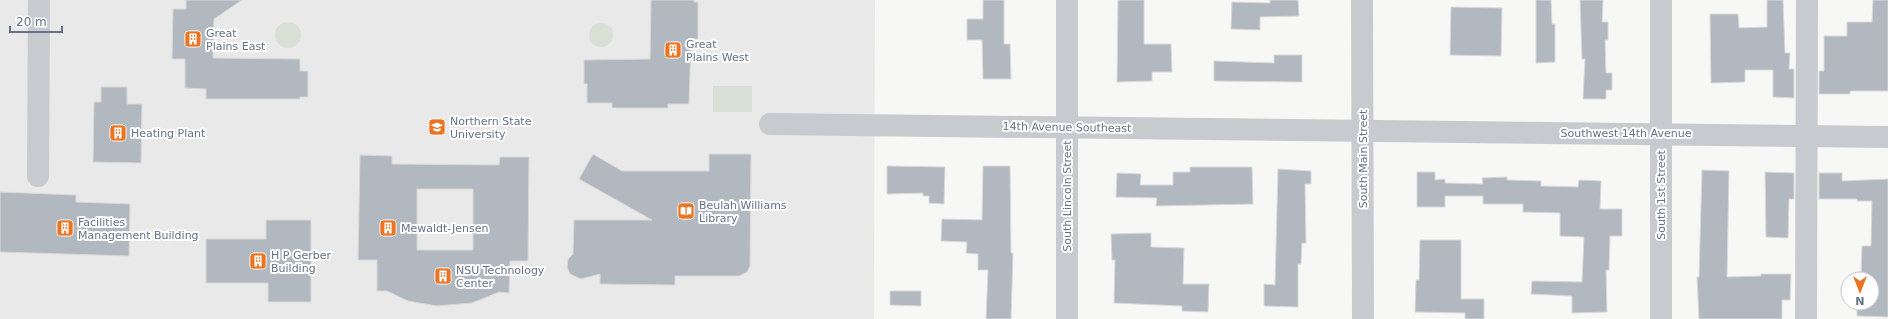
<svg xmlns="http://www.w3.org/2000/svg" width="1888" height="319" viewBox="0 0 1888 319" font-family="'DejaVu Sans',sans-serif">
  <rect width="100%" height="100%" fill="#f7f8f5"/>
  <polygon fill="#e8e9e8" points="0,0 875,0 874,319 0,319"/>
  <g fill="#d8e0d6">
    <circle cx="288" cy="35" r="13"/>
    <circle cx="601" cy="35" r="12"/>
    <rect x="713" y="86" width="39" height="26"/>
  </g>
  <g fill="#b2b8bf" stroke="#d9d9d7" fill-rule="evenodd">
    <polygon points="186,0 242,0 214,19 213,58 300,59 300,71 308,71 308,97 300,97 300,99 206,99 206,89 185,88 185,59 172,59 173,9 186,9"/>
    <polygon points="651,0 694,0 694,2 698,2 698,39 691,39 689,104 668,104 668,108 612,108 612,103 587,103 587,84 584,84 584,60 650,59"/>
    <polygon points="983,0 1004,0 1004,44 1010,44 1011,79 983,79 982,40 967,40 967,19 983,19"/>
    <polygon points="1118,0 1144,0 1144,44 1171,44 1172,72 1152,72 1152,81 1117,82"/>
    <polygon points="1270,0 1298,0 1299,16 1260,17 1260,30 1231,29 1232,2 1270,3"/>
    <polygon points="1536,0 1551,0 1552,24 1555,24 1555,62 1536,63"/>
    <polygon points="1580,0 1603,0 1602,22 1608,22 1608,40 1605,40 1606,73 1612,73 1612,90 1606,90 1606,99 1583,99 1585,59 1582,59"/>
    <polygon points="1767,0 1783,0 1785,53 1790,53 1789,69 1794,69 1794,98 1773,97 1773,70 1745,70 1745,82 1711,83 1710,14 1738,14 1739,28 1767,27"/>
    <polygon points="1873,0 1888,0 1888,91 1850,91 1850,94 1819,94 1819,71 1824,71 1824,36 1847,36 1847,22 1872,22"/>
    <polygon points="1451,7 1502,8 1501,56 1450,55"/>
    <polygon points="1274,55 1302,55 1302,82 1214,81 1214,61 1274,63"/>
    <polygon points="101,87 127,87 127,104 142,104 141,163 93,162 94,102 101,102"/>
    <polygon points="593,154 622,171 709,171 709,154 751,154 750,266 747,272 739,276 675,276 675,285 600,284 600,274 581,279 570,274 567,267 568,259 573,254 574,220 652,220 579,179"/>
    <path d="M360 155 392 156V164L499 165 500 157H529L528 261H510L509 293 499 292 472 303 437 306 408 301 387 291H377V260H358ZM417 189H473V250H417Z"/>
    <polygon points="887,166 945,167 944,204 929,203 929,196 923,196 923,193 887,194"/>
    <polygon points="983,166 1010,166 1011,253 1013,253 1011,319 986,319 988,270 978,270 978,254 966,253 967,242 941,241 942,219 982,220"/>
    <polygon points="1190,167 1252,167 1253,204 1156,206 1157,198 1116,197 1117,173 1141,174 1140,185 1173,185 1173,172 1190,172"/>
    <polygon points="1278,169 1311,171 1311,184 1305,184 1306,243 1302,243 1301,264 1298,264 1298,307 1264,306 1264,284 1275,285"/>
    <polygon points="1702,170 1729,171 1727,277 1761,276 1761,274 1791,274 1790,300 1782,300 1782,319 1699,319 1697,277 1699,277"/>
    <polygon points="1417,172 1435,172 1435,180 1445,179 1445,183 1483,184 1482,178 1507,177 1507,180 1541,181 1541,186 1578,187 1579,180 1601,181 1600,209 1622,209 1622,236 1610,236 1609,270 1606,270 1607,312 1572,313 1572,296 1531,294 1532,281 1582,282 1584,237 1560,236 1560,213 1523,212 1523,204 1483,204 1483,196 1445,196 1445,207 1417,207"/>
    <polygon points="1765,172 1794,173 1794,199 1789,199 1788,238 1766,237"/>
    <polygon points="1819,173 1842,173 1842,181 1888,179 1888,317 1857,316 1857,303 1872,303 1872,276 1861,276 1862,246 1871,246 1872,201 1857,201 1857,199 1819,199"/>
    <polygon points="0,192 76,195 76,202 130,204 129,256 0,252"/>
    <polygon points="266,220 311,220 311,302 268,302 268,283 206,283 206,239 266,239"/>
    <polygon points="1151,233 1151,247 1184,248 1183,284 1209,284 1208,312 1182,311 1182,306 1114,303 1115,260 1112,260 1111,234"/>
    <polygon points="1420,240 1461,240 1461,299 1484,299 1484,319 1465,319 1465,313 1415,312 1416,280 1419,280"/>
    <polygon points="890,291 921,291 921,306 890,305"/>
  </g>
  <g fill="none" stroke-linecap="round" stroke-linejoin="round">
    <g stroke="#c7cace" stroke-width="22">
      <polyline points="1067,0 1067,319"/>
      <polyline points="1362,0 1363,319"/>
      <polyline points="1661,0 1661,319"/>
      <polyline points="770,124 1888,137"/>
      <polyline points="38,176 39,0"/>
      <polyline points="1806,319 1807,0"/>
    </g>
  </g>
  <defs>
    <g id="building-square" transform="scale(0.9)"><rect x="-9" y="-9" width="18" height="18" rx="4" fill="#ec7320" stroke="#fff"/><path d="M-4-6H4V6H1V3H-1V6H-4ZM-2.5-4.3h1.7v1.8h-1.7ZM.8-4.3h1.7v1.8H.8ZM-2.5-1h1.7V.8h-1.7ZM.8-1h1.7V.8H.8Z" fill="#fff"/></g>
    <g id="university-square" transform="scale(0.9)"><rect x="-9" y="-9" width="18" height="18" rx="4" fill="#ec7320" stroke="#fff"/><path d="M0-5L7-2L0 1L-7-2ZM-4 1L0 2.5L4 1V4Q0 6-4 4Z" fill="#fff"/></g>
    <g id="library-square" transform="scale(0.9)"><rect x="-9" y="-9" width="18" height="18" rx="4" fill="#ec7320" stroke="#fff"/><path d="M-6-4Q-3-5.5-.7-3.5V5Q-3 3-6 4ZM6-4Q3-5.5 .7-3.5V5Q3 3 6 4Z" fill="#fff"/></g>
  </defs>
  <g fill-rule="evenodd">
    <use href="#building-square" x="193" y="39"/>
    <use href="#building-square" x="673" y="50"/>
    <use href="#university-square" x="437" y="127"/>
    <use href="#building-square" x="118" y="133"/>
    <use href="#library-square" x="686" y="211"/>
    <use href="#building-square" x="65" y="228"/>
    <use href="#building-square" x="388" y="228"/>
    <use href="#building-square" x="258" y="261"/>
    <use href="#building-square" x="443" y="276"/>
  </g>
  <g text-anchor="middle" stroke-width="4" stroke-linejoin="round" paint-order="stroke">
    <g font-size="11" fill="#657287" stroke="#fff" text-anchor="start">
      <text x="206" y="37">Great<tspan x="206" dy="13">Plains East</tspan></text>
      <text x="686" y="48">Great<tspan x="686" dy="13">Plains West</tspan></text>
      <text x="450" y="125">Northern State<tspan x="450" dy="13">University</tspan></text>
      <text x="131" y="137">Heating Plant</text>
      <text x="699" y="209">Beulah Williams<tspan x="699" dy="13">Library</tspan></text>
      <text x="78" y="226">Facilities<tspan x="78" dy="13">Management Building</tspan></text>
      <text x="401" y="232">Mewaldt-Jensen</text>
      <text x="271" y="259">H P Gerber<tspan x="271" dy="13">Building</tspan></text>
      <text x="456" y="274">NSU Technology<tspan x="456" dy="13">Center</tspan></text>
    </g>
    <g font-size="11" fill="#657287" stroke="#fff">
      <text transform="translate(1067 127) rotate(1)" y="4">14th Avenue Southeast</text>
      <text x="1626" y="137">Southwest 14th Avenue</text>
      <text transform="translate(1363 159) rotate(-90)" y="4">South Main Street</text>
      <text transform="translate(1661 195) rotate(-90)" y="4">South 1st Street</text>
      <text transform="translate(1067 196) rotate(-90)" y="4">South Lincoln Street</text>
    </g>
  </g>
  <g transform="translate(1860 291) rotate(180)"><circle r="19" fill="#ffffff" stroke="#c1c7cf"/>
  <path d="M0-3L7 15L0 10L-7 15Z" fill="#ec7320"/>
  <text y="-6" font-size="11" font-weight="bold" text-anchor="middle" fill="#657287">N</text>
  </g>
  <path d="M10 26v6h52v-6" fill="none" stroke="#657287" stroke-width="2"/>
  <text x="16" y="26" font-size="12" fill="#657287" stroke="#ffffff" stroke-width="3" paint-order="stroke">20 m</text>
</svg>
